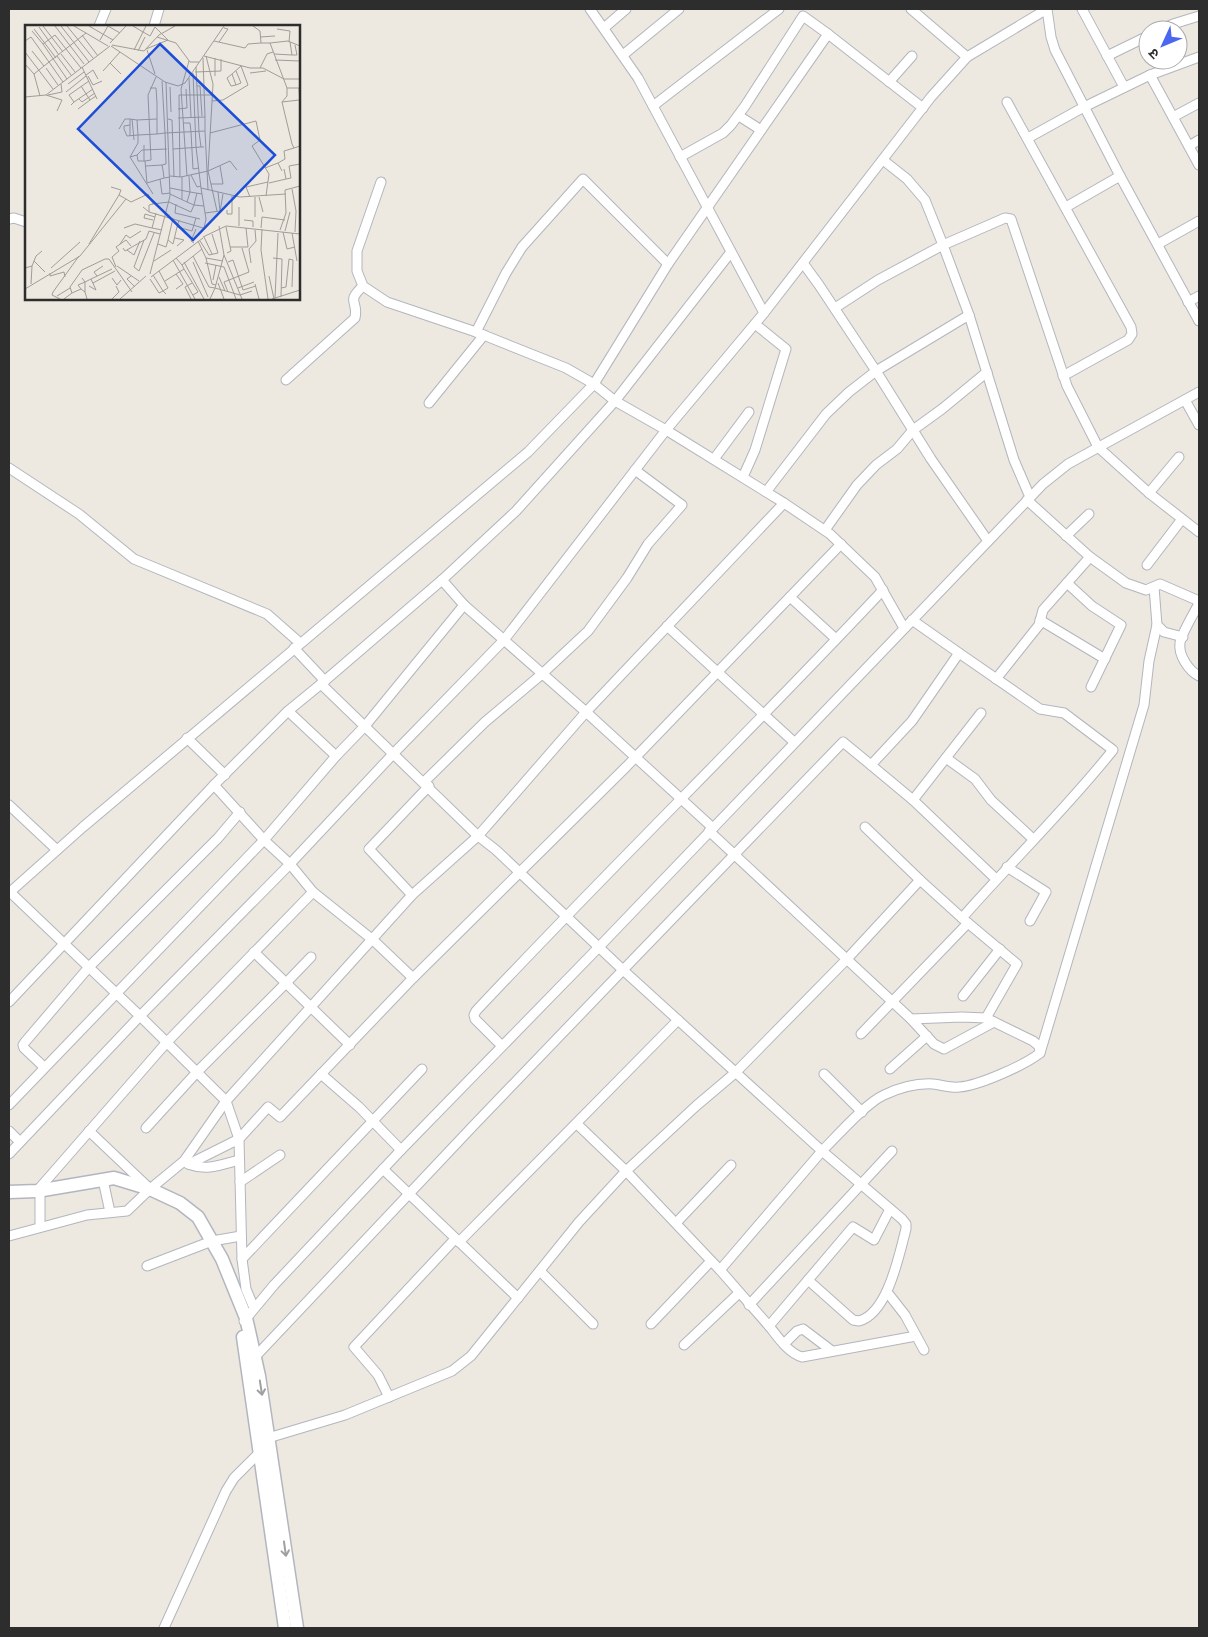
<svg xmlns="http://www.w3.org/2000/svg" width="1208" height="1637" viewBox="0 0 1208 1637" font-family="'Public Sans','Noto Sans Devanagari',sans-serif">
  <rect width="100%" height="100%" fill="#ede8e0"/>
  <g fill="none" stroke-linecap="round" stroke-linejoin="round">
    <g stroke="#b3b6bf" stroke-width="11">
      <g id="minor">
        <polyline points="911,9 967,57"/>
        <polyline points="1047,9 1051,37 1055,50 1120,176 1199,321"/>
        <polyline points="1082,9 1124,87"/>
        <polyline points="99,26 106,9"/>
        <polyline points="154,26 159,9"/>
        <polyline points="604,28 626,9"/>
        <polyline points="1160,30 1173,24 1199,16"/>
        <polyline points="623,55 679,9"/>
        <polyline points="1107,56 1148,36"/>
        <polyline points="1150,75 1199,57"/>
        <polyline points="889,82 912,56"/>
        <polyline points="1007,102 1131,327 1132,334 1128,340 1063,376"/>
        <polyline points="653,106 779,9"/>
        <polyline points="739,116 761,130"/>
        <polyline points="1173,117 1199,103"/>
        <polyline points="1028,138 1084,107 1150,75 1199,165"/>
        <polyline points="1189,146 1199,140"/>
        <polyline points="680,157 723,133 731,125 745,106 803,16 828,34 923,108"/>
        <polyline points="883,160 907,179 925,200 943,245 1005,218 1011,219 1067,386 1098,447 1149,493 1199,532"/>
        <polyline points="381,182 357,251 357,271 363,286 387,302 476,332 566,368 594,384 668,264 828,34"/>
        <polyline points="1066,207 1120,176"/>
        <polyline points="9,219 14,218 26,222"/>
        <polyline points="1158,244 1199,221"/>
        <polyline points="803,263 819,285 876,371 969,315 1014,460 1030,497"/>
        <polyline points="1188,302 1199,296"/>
        <polyline points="835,308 878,280 943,245 969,315"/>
        <polyline points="764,313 931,97 967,57 1047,9"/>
        <polyline points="476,332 506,273 522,247 583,179 668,264"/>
        <path d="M286 380 355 318C359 300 345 303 363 286"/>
        <polyline points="1185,400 1199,425"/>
        <polyline points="429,403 484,335"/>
        <polyline points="714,459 749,412"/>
        <polyline points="9,468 79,514 134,559 267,614 300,643"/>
        <polyline points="743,477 755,450 786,349 755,324"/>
        <polyline points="766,492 826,414 849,392 876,371 931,459 988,541"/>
        <polyline points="1149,493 1179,457"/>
        <polyline points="825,530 857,485 876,465 897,449 913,430 942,409 987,372"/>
        <polyline points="1066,536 1089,514"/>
        <polyline points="1090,557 1126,583 1146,590 1160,584 1199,601"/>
        <polyline points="1147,565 1182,519"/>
        <polyline points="1067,583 1092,606 1121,625 1091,687"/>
        <polyline points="1154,587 1157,625 1164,632 1183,637"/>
        <polyline points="790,597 836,639"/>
        <path d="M1199 603C1195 612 1181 634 1180 643 1178 655 1189 671 1199 676"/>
        <polyline points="464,605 586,712 713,828"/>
        <polyline points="1040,620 1105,659"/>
        <polyline points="667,626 794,742"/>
        <polyline points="294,648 325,681"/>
        <polyline points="996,679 1039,625 1043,610 1090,557 1027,500"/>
        <polyline points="321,684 288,711 214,785 264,840 290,864 313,892 373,940 413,978"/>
        <polyline points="288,711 336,756"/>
        <polyline points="187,738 225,775"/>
        <polyline points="946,758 975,779 991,800 1033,839"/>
        <polyline points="871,765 913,800 996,879"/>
        <polyline points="424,782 485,722 542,674 588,631 627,578 648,544 682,505 635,470"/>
        <polyline points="913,800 981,713"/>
        <polyline points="9,805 57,850"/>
        <polyline points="865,827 920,880"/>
        <path d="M709 831 911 1019 962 1017 986 1018 1017 964 962 918C1012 861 1066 809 1113 750L1064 713 1040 709 959 653"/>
        <polyline points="1007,867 1046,892 1030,921"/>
        <polyline points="10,892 140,1016 226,1101 239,1139 268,1107 280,1117 413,978 627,766 841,544"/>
        <polyline points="9,893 83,827 528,452 594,384 615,401 666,430 784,503 830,534 875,577 904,628"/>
        <polyline points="412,895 369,849 429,786"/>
        <polyline points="254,952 286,983 311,957"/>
        <polyline points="963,996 1000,949"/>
        <polyline points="9,1002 214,785"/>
        <polyline points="911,1019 934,1044 944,1049 994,1022"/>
        <polyline points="678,1020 822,1151 720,1270 769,1326 853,1227 874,1240 890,1209"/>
        <polyline points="861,1034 968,923"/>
        <path d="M502 1046 475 1019 474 1015 476 1011C609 869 749 733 883 590"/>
        <polyline points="1040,1053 1144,705 1149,661 1157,625"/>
        <polyline points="44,1067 24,1048 23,1045 25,1042 89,967 218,838 240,812"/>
        <polyline points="890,1069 927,1036"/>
        <polyline points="321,1074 359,1107 401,1150"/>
        <polyline points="824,1074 862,1112"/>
        <polyline points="9,1105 264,840 336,756 365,726 464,605 442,580"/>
        <polyline points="577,1124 626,1171 720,1270"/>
        <polyline points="146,1128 197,1072 286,983 350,1045"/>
        <polyline points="9,1131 20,1142"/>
        <polyline points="89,1131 148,1187"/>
        <polyline points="9,1154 140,1016 290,864 394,753 504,640 666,430 764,313 638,78 590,9"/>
        <path d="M188 1164C207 1171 220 1165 239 1160"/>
        <polyline points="189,1164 239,1139 242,1259 246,1289 254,1308"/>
        <polyline points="383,1169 518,1298"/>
        <polyline points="103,1180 110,1212"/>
        <polyline points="240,1182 280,1155"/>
        <polyline points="37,1191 167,1042 313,892"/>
        <polyline points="676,1223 731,1165"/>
        <polyline points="40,1227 40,1189"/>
        <polyline points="9,1236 87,1215 127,1211 150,1189 184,1161 226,1101 412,895 478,836 586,712 784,503"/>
        <polyline points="459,1242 678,1020 623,970 843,742 871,765 912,721 959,653 912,620"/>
        <polyline points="242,1259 422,1069"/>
        <polyline points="147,1266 212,1241 241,1236"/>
        <polyline points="540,1271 593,1324"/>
        <path d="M808 1280 853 1320 859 1321C888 1313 899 1255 906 1229V1224L902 1219 822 1151C837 1136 866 1103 884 1095 899 1088 916 1083 933 1084 942 1085 950 1088 959 1087 978 1086 1025 1065 1040 1053L1039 1046 1033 1041 986 1018"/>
        <polyline points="887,1292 905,1315 924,1350"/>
        <polyline points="749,1305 892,1151"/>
        <polyline points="244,1321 274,1285 401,1150 598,948 1043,484 1068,464 1199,392"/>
        <polyline points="651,1324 711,1261"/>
        <path d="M769 1326C778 1337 788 1353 802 1357L916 1336"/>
        <polyline points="784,1344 797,1331 803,1329 832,1351"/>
        <polyline points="684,1345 739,1293"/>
        <polyline points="255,1357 474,1125 623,970 496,850 478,836 321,684 442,580 516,511 615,401 731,252"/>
        <polyline points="389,1397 378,1375 354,1347 455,1239"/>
        <polyline points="268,1438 345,1415 452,1371 471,1356 579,1222 626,1171 696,1106 735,1073 847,959 920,880 962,918"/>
        <polyline points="164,1628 226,1491 234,1478 261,1451"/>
      </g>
    </g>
    <g stroke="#b3b6bf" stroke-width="15">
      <g id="secondary">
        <polyline points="9,1192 37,1191 114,1178 150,1189 180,1203 198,1217 222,1259 246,1318 249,1331 259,1376 297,1628"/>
        <polyline points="243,1337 285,1628"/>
      </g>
    </g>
    <use href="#minor" stroke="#fff" stroke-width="9"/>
    <use href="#secondary" stroke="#fff" stroke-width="12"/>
  </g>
  <defs><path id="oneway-shaft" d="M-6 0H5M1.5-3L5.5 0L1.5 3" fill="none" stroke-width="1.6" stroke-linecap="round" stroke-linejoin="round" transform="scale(1.25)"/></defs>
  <g stroke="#a0a0a0">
    <use href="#oneway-shaft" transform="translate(261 1388) rotate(81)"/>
    <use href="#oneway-shaft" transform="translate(285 1549) rotate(82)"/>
  </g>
  <g transform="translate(25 25)">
    <rect width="275" height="275" fill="#ede8e0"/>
    <path fill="none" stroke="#a09d98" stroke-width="1" d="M18 1 38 27M30 1 59 39M36 1 64 37M42 1 68 33M49 1 83 21M64 1 88 15M108 1 118 7 121 1M228 1 235 6 236 18H245L262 63H274L275 80M14 2 34 30M9 4 31 33M252 4 265 6 264 17M7 6 18 19M57 10 73 31M132 12 151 18 165 37H174M235 12 250 11M75 15 83 1 95 8M0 16 6 12 24 37 9 49M189 16 220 23 223 19 236 18M194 17 203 4 199 3M85 18 101 1M245 18 263 16 275 21M87 20 119 26 134 10 150 1M86 21 140 57 153 61 160 58 199 1M109 25 118 7 125 11 130 2 143 15 121 24M122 25 130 49M7 26 19 41M113 26 120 12M0 27 28 64M36 29 50 47M249 29 267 30 265 17M267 30H272L270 20M32 31 46 50M179 31 225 43H238L259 54H275M178 33 180 92M190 33V51M250 35 275 36M85 38 96 49M0 39 9 49 15 71M57 42 72 74M171 42 174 107 176 122H179M21 43 33 60M235 43 242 29 248 27M78 46 95 27M170 47 196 46V34M168 48 171 122 176 163 215 172 261 169M225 48 241 46M207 49 211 60 206 61 202 53 207 49 216 41M61 50 68 45 73 54M63 51 68 60 77 56M164 53 166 92M42 54 18 19 30 10 56 43M137 56 140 108 180 106 183 165M38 57 24 37 61 8M43 59 59 47M211 60 216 58 211 46M56 61 65 75 71 71M172 61H175L177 91M145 62 146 87M125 63H131L132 78M41 67 61 51M21 70 37 75 32 86M23 70 37 67 36 59M0 72 21 70 85 21M54 74 57 77 70 68M274 75 257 77 267 119 269 123 275 121M187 76 198 75 223 60 216 41M49 77 68 64M257 77 262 71V63M132 78V109L140 108 141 139 137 140 138 145 139 153 145 152M46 80 49 77 44 70 64 56M53 84 65 75M153 84 162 83 161 64M153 93 180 92V106M107 94 109 115M143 94 147 95 149 152M112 95 132 94M159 98H165L166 107M105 100 99 101V104L102 111 113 110V118L105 132 112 130M94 104 100 94H105M166 107 168 144 174 143M185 108 231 96 235 115 227 121 244 149 241 171M105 111V94L112 95 113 110 132 109M119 120V136M148 124 176 122M105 132 128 169M120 136 126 135 123 70 131 52M253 138 260 134 259 126 269 123M121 141 137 140M240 143 253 138 257 146M166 150 172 162 176 161M145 151 156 152 183 146 188 59 181 31M162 151 156 64 164 36M155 152 154 70H187M157 152V174M139 153 122 158 120 136H113L112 130 117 125 142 124M135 154 137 169 145 168M261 154 266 153 264 141 275 139M244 158 261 154 259 144M186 159H198L195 141M86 162 96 165 94 170M145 163 165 167 164 151M176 163 181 194 179 203M267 164 271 186 270 207M145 169 162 177 165 167 177 169M225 172 221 162 243 157M230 172V192M234 172 238 187M162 177 169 180 172 168M151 179 150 188 175 194M118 182 124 187V180L128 179M202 185V189H207V171M192 186 183 146 205 136 212 145M124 187 178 203M195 187 198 169M131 188 127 203 137 205M180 188 195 186 193 167M128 195 119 193 120 189 130 192M154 195 152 202 167 206 171 193M219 195 228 196V202M194 201 199 230 217 274M214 201V182M201 202 206 226 202 228M99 203 110 199 127 203M236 203 237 192 260 195M237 204 236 225 243 274M255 205 261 188 260 165 275 161M260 206 265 187M258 207 262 224 270 222M267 208 272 236M178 212 201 201 275 209M179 212 187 229M150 213 159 215 152 221M119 215 109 242 114 246 129 208M143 215 148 193M173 216 181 233 198 236M175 216 184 230M169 218 166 216 171 204M64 219 94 170 101 174M95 219 101 210 105 213 116 206M133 219 141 222 143 215 148 219 152 202M205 222H223L221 203M98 223 100 226 121 214 124 206 135 209M102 225 109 230 115 216M184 230 193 228 187 209M199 230 190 263 215 270 227 266M168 231 184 262 190 263 185 274M151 233 157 240 177 224M181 233 187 259 191 260M248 233 257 234 256 272M148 235 170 274M9 236 20 247M129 236 146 225M159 237 179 274M168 237 183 272M203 237 208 235 218 265 231 261M180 238 199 242 211 274M226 238 224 224 231 216 230 205M92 241 114 256M91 242 87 232 94 226 91 222 101 215 106 221M0 243 7 241 11 231 17 226M26 243 55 217M159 244 173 267 168 270M134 246 143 263 138 266 141 269M25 248V251L39 247 40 252M125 249 145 171 141 57M72 251 69 247 78 241M106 251 102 254 110 262M244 251 249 274M126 252 178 213M194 252 200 266M87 253 92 260 96 255M66 254 87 244M125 254 134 268 138 266 128 250M188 255 191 240M140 256 159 244 157 240M68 258 90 246M193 258 199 274M6 259 7 241M230 259 234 274M213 263 229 257M256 263 261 262 264 234 268 235 267 262M0 264 55 231 101 174 106 177 123 169 128 179 144 177 166 187 169 180 179 181M56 264 53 260 60 257 57 253M151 264 158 259 151 249M60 267V257L66 254 71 265 64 261M203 267 199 257 224 247 217 223M47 268 56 264 60 267 62 274M32 271 45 263M250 273 253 208M35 274 27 270 28 267 54 231M39 274 47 268 45 262 57 245 80 234H84L107 267M87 274 94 267 91 261M95 274 121 251M166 274 160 262 167 258M247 274 275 265"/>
    <path fill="#1d4ed8" fill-opacity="0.15" stroke="#1d4ed8" stroke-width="2.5" d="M135 19 250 130 168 215 53 104Z"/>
    <rect width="275" height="275" fill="none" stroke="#2d2d2d" stroke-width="2.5"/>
  </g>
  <rect width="1208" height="1637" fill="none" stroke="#2d2d2d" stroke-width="20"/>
  <g transform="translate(1163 45) rotate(226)"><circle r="24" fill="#ffffff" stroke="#ababab"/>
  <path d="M0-4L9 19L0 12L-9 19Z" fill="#4b66ef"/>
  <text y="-8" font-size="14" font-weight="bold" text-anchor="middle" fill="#2d2d2d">उ</text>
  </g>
</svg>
